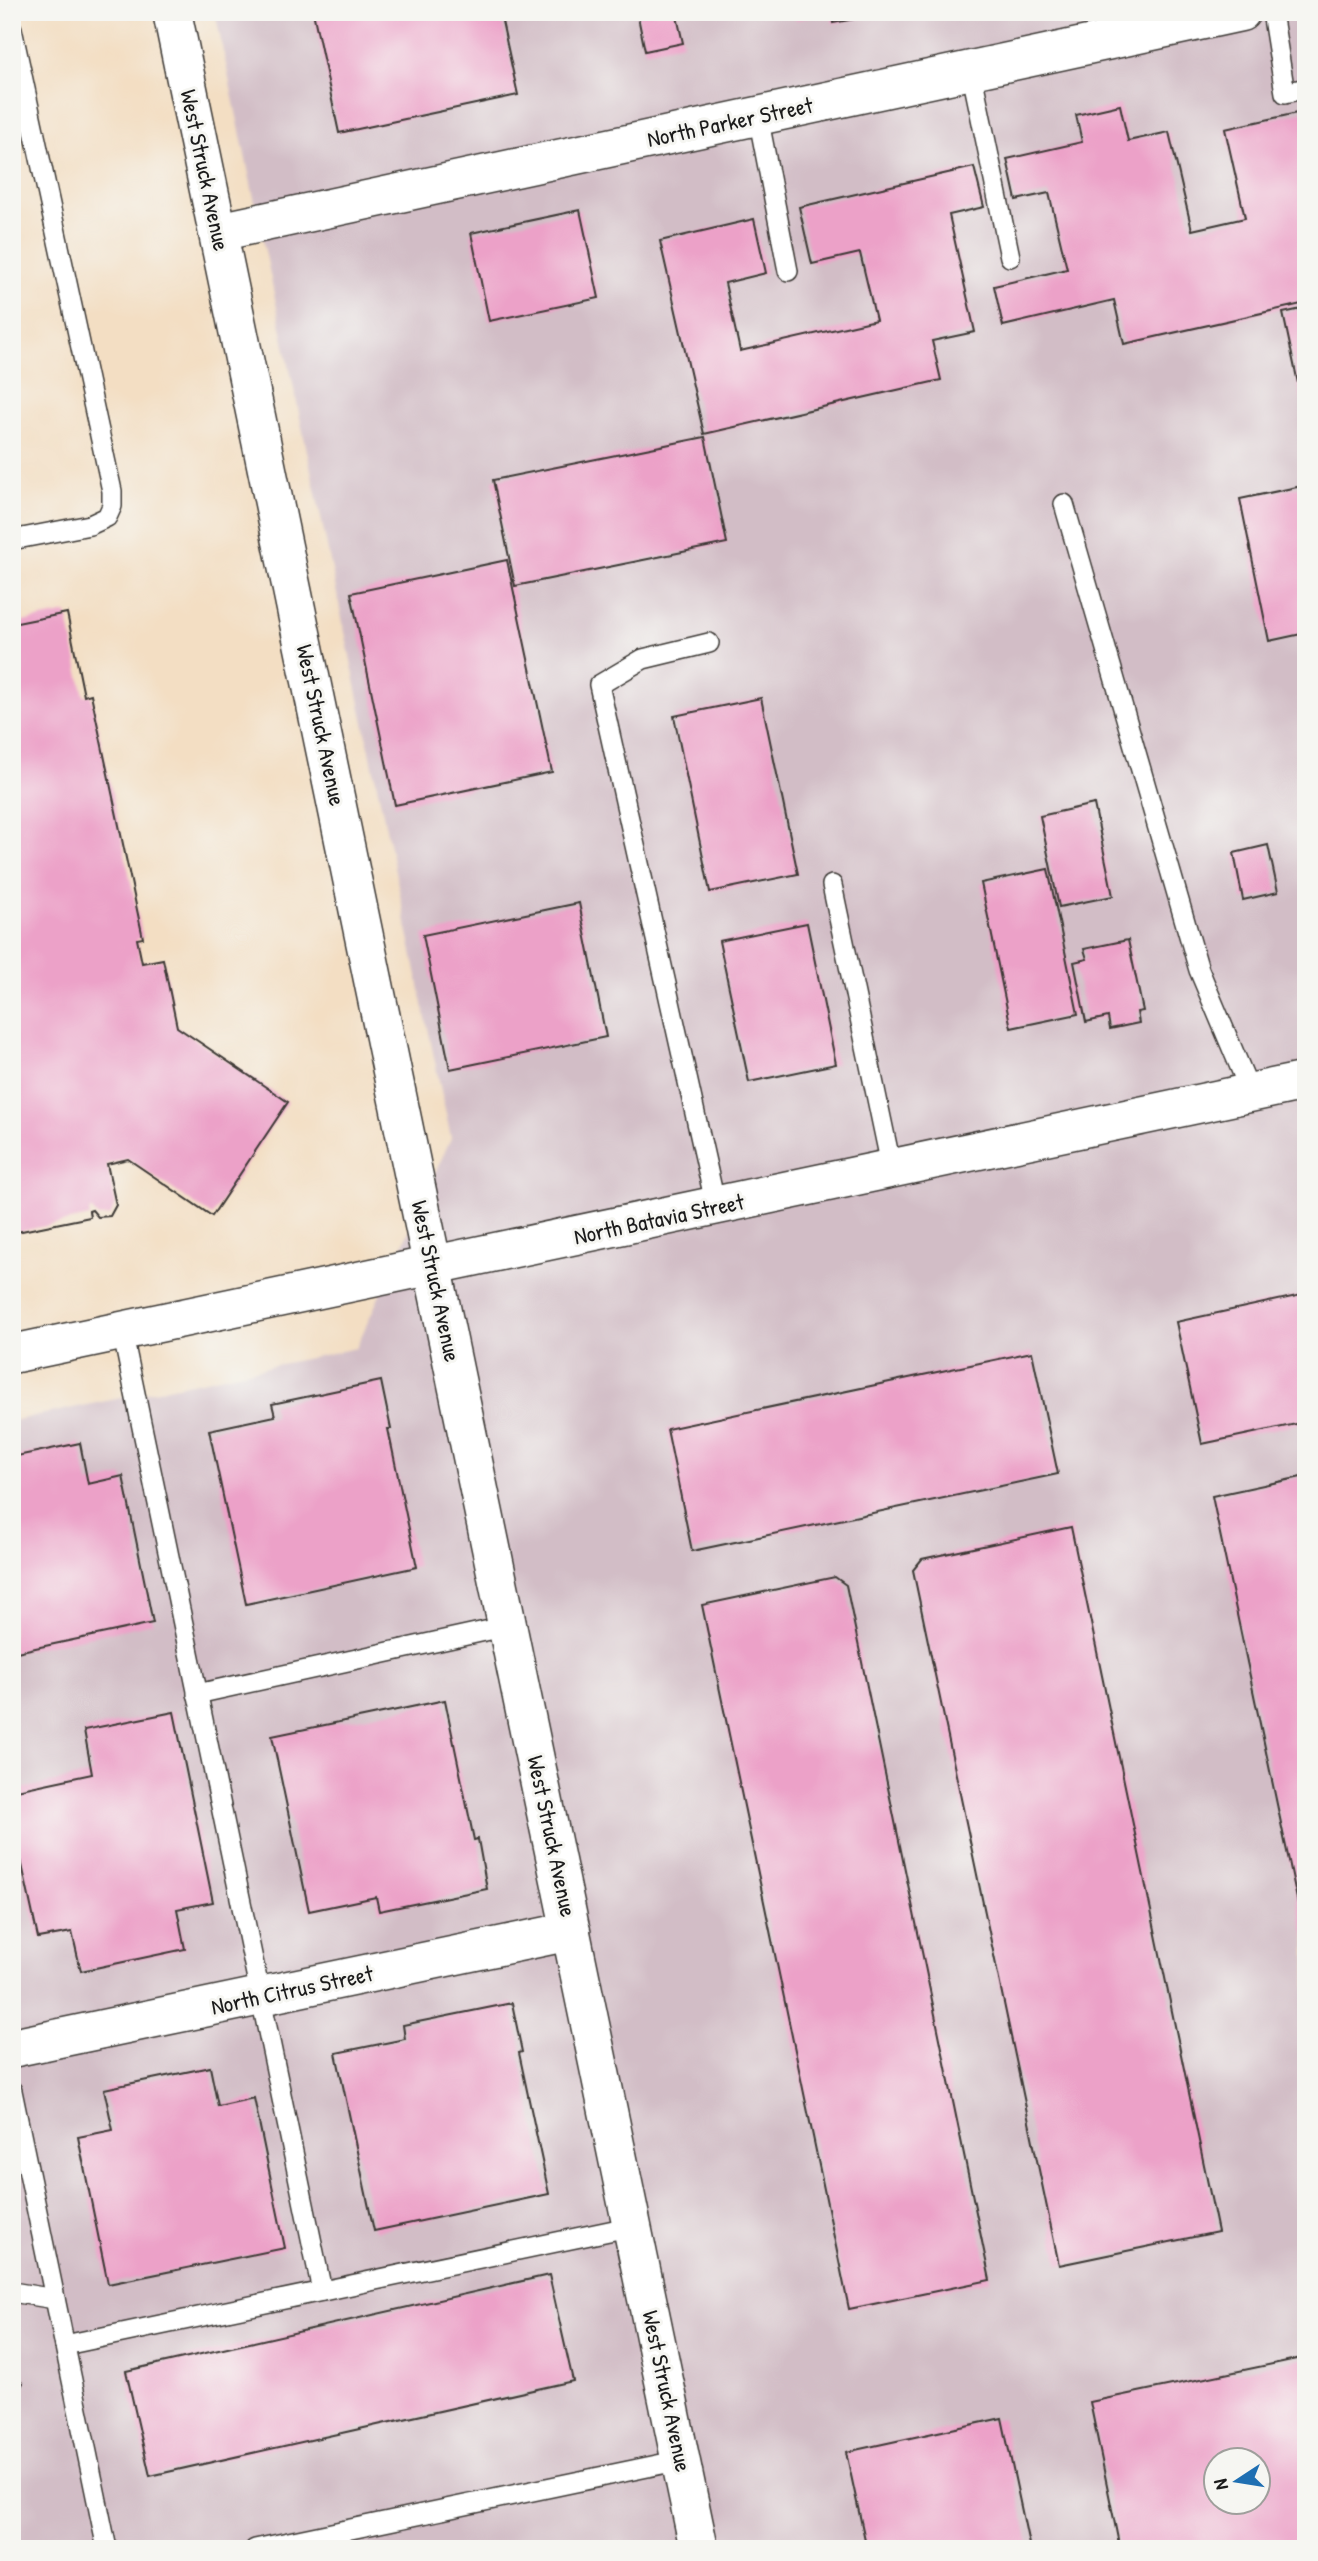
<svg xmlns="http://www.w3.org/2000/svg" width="1318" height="2561" viewBox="0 0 1318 2561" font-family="'Patrick Hand',sans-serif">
  <rect width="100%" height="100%" fill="#f6f6f2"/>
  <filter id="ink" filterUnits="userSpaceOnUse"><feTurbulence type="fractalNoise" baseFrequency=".0143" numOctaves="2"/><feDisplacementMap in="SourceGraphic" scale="14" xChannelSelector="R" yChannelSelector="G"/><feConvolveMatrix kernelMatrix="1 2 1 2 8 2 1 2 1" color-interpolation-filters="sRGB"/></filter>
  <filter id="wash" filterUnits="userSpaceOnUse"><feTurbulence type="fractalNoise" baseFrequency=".00686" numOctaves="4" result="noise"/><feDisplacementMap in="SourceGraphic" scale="28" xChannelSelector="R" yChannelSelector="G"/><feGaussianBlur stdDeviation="1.57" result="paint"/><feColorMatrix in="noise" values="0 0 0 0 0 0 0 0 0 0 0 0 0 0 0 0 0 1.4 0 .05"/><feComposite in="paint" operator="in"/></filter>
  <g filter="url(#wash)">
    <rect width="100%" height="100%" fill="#f3dec3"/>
    <path fill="#d2bdc6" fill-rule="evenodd" d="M215 12H1306V2549H12V1421L356 1348 451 1138ZM1216 2460H1258V2502H1216Z"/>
    <g id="blocks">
      <g fill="#eca1c8" fill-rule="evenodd">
        <polygon points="313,12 500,12 518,95 339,133"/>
        <polygon points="637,12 676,12 683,43 645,51"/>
        <polygon points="794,12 825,12 825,13 796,20"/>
        <polygon points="831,12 869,12 870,16 833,23"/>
        <polygon points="1120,105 1128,141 1169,132 1192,230 1245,218 1225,129 1306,111 1306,303 1124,344 1114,300 1003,326 994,286 1067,269 1049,193 1016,200 1007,159 1082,142 1076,115"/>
        <polygon points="974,167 984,207 949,215 975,332 932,341 941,380 704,434 660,241 754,219 766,273 725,283 740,351 876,320 860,253 812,264 799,207"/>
        <polygon points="580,210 599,298 489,321 471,233"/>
        <polygon points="1306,308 1306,401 1302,402 1283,313"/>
        <polygon points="705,437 727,543 515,586 493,480"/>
        <polygon points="1302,486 1306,503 1306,633 1269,641 1240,499"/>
        <polygon points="507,560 552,772 395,805 351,593"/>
        <polygon points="67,613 84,696 91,694 143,938 137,939 142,963 163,959 177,1027 288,1102 212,1216 128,1159 107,1164 116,1205 110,1216 98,1217 92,1210 89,1211 90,1217 12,1233 12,624"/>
        <polygon points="761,698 798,874 710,892 674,716"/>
        <polygon points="1094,804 1113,896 1059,907 1040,816"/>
        <polygon points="1268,845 1278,892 1243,900 1234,853"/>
        <polygon points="1048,869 1078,1014 1011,1028 981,883"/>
        <polygon points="579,903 606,1037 450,1069 423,935"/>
        <polygon points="807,923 836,1064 749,1082 719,941"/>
        <polygon points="1128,940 1143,1011 1137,1012 1139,1023 1110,1029 1108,1017 1086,1022 1074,962 1087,959 1084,949"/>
        <polygon points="1306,1294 1306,1422 1202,1444 1176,1322"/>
        <polygon points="1032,1352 1058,1474 692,1551 667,1429"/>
        <polygon points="381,1381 391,1429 388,1429 417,1567 246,1604 209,1430 275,1416 272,1404"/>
        <polygon points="80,1443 88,1484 123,1476 153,1623 12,1653 12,1457"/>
        <polygon points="1306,1476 1306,1937 1305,1937 1212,1496"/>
        <polygon points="1071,1527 1218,2232 1059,2265 913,1570 922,1559"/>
        <polygon points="835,1577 846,1585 990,2280 849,2309 702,1605"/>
        <polygon points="445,1700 474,1840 478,1839 487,1889 379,1911 376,1897 309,1911 272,1736"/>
        <polygon points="174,1712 213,1902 177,1909 185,1949 81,1971 72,1932 38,1938 12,1819 12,1791 92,1774 84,1730"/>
        <polygon points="512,2003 522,2052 519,2053 549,2194 374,2231 336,2053 405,2039 403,2025"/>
        <polygon points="210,2067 218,2106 254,2098 285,2248 108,2284 78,2137 113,2130 104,2089"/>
        <polygon points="549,2275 573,2381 150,2476 126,2371"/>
        <path d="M1306 2357V2549H1120L1090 2402ZM1216 2460H1258V2502H1216Z"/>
        <polygon points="12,2377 23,2383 12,2402"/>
        <polygon points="1002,2418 1030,2549 867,2549 846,2452"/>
      </g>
    </g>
  </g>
  <g filter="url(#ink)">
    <use href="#blocks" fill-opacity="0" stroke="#3c3935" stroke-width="2"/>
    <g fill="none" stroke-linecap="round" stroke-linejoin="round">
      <g stroke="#3c3935" stroke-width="22">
        <g id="lane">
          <polyline points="1272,12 1285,93 1306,88"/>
          <polyline points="12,29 112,491 112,506 107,517 90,525 17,539 12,538"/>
          <polyline points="971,70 1010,257"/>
          <polyline points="758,116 788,271"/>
          <polyline points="1064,504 1199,970 1251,1093"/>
          <polyline points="709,643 643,659 599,685 716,1207"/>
          <polyline points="832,885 892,1170"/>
          <polyline points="122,1331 322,2291"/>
          <polyline points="197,1694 508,1626"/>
          <polyline points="12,2091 107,2549"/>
          <polyline points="12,2292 55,2299"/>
          <polyline points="65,2345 633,2226"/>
          <polyline points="255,2549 681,2460"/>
        </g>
      </g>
      <g stroke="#3c3935" stroke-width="41">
        <g id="street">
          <polyline points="218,232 1241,12"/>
          <polyline points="12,2048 571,1931"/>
        </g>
      </g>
      <g stroke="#3c3935" stroke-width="41">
        <g id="secondary">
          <polyline points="172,12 699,2549"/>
          <polyline points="12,1354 1306,1081"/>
        </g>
      </g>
      <use href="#lane" stroke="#fff" stroke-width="19"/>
      <use href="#street" stroke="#fff" stroke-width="38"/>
      <use href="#secondary" stroke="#fff" stroke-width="38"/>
    </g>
  </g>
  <g text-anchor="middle" stroke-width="6" stroke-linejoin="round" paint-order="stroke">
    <g font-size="23" fill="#1c1c1c" stroke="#f6f6f2">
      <text transform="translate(730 122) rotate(-12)" y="8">North Parker Street</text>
      <text transform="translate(205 170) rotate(78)" y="8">West Struck Avenue</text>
      <text transform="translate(321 725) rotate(78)" y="8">West Struck Avenue</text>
      <text transform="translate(659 1219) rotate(-12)" y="8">North Batavia Street</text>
      <text transform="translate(436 1281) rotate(78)" y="8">West Struck Avenue</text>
      <text transform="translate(552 1836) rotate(78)" y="8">West Struck Avenue</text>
      <text transform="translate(292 1990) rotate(-12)" y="8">North Citrus Street</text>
      <text transform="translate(667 2391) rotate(78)" y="8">West Struck Avenue</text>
    </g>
  </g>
  <rect width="1318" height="2561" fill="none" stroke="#f6f6f2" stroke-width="42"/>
  <g transform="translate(1237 2481) rotate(258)"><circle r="33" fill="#f6f6f2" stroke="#9f9f9c" stroke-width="2"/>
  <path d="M0-5L12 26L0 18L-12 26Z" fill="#1f6fb2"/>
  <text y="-10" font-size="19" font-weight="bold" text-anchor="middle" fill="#1c1c1c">N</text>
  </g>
</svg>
